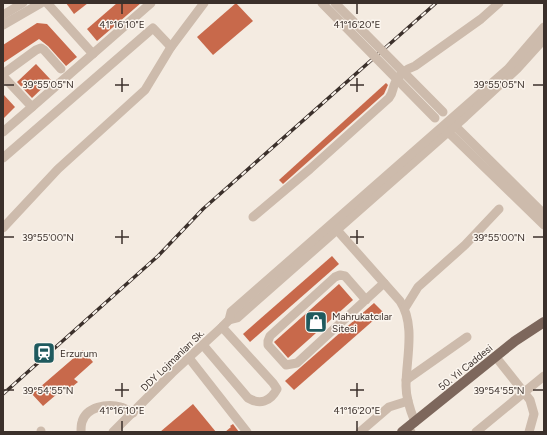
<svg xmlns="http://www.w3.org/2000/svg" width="547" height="435" viewBox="0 0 547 435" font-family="Figtree,sans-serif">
  <rect width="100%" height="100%" fill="#f4ebe1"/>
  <g fill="#c8694b">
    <polygon points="66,3 88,3 74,14"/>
    <polygon points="117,3 141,3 97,41 87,29"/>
    <polygon points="236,3 253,21 213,55 197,37"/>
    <polygon points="37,23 47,24 77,57 66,66 48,46 39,39 3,63 3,45"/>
    <polygon points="36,64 51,80 32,98 17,82"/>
    <polygon points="386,83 388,85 384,94 283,184 279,180"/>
    <polygon points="3,94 15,107 3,119"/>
    <polygon points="332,256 339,264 250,342 243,334"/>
    <polygon points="339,284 353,300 288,358 274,342"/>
    <polygon points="374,303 383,312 294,390 285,381"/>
    <polygon points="83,350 93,362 74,379 78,382 67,391 64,388 43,406 32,394"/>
    <polygon points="193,404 216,432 160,432"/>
    <polygon points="233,424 239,432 225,432 231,427 230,426"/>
  </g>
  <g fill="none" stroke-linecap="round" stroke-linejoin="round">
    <g stroke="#cdbbac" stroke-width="9">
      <polyline points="47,3 93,54"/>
      <polyline points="3,15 23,3"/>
      <polyline points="3,25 41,3"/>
      <polyline points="3,74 36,50 41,48 44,50 61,69"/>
      <polyline points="3,76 32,107"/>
      <polyline points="451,122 544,214"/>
      <polyline points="444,128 544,225"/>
      <polyline points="3,132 32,107 151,3"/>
      <polyline points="3,158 153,28 171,47"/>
      <path d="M253 217 310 169 389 98C394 91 392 89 395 83 399 74 406 69 415 66L481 19 499 3"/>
      <polyline points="3,228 58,169 145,90 171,47 204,3"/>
      <path d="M337 230 400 301C416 325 406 359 406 386 406 398 410 410 415 422"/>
      <polyline points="366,300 345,276 340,275 335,277 270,336 268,341 268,345 286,365 297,363 384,283"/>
      <polyline points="405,308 418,287 465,245 499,209"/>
      <polyline points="229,320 237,318 465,117 517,69 544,39"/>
      <path d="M203 345 248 398C260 405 270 402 277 389L273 383 222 327"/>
      <polyline points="189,358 247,432"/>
      <polyline points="499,361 530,400 534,414 529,432"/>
      <polyline points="406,380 467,337"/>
      <polyline points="41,431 41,432"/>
      <path d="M81 432C81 429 81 425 82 422 86 407 107 403 121 407 125 408 129 411 133 413"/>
      <polyline points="113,432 172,373 222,327 229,320 231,312 508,69 544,27"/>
      <polyline points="360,432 389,407 408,401"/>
      <polyline points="410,432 411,432"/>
      <polyline points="476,432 544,376"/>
    </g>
    <polyline stroke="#7d675c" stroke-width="10" points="402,432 515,341 544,322"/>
    <g stroke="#3b302b" stroke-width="3.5">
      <polyline id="rail" points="3,394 158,256 203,209 436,3"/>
    </g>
    <use href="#rail" stroke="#fbf5ee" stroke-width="2" stroke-dasharray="6" stroke-linecap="butt"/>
    <g stroke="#cdbbac" stroke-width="9">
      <polyline points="322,3 435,118"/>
      <polyline points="335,3 443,112"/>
    </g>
  </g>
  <path fill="none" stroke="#3b302b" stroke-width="1.5" d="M122 4V14M357 4V14M122 78V92M357 78V92M4 85H14M115 85H129M350 85H364M533 85H543M122 230V244M357 230V244M4 237H14M115 237H129M350 237H364M533 237H543M122 383V397M357 383V397M4 390H14M115 390H129M350 390H364M533 390H543M122 421V431M357 421V431"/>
  <defs>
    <g id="shop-square" transform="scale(1.15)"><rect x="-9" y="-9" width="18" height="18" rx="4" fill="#1f5a5e" stroke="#fbf5ee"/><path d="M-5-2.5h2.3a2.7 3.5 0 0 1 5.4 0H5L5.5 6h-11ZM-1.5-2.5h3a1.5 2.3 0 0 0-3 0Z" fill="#fff"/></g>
    <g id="station-square" transform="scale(1.15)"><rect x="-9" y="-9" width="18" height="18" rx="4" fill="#1f5a5e" stroke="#fbf5ee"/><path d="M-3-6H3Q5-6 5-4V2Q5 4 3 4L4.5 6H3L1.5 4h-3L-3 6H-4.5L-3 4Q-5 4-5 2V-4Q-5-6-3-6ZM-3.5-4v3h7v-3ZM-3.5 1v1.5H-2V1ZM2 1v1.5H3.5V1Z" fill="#fff"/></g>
  </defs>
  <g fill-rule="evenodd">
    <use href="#shop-square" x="316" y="322"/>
    <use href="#station-square" x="44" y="353"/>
  </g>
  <g text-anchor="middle" stroke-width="3" stroke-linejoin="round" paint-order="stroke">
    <g font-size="10" fill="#3b302b" stroke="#fbf5ee" text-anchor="start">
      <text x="332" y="320">Mahrukatcılar<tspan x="332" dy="12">Sitesi</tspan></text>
      <text x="60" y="357">Erzurum</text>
    </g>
    <g font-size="10" fill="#3b302b" stroke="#fbf5ee">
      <text transform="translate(172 360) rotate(-44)" y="4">DDY Lojmanları Sk.</text>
      <text transform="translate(465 367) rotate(-39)" y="4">50. Yıl Caddesi</text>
    </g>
  </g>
  <g font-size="10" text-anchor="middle" fill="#3b302b" stroke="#fbf5ee" stroke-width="3" stroke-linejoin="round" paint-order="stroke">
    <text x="122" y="28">41°16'10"E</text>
    <text x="357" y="28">41°16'20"E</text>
    <text x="48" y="88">39°55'05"N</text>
    <text x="499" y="88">39°55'05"N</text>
    <text x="48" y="241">39°55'00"N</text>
    <text x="499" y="241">39°55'00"N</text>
    <text x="48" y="394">39°54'55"N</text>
    <text x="499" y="394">39°54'55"N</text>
    <text x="122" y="414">41°16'10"E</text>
    <text x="357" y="414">41°16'20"E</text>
  </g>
  <rect width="547" height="435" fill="none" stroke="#3b302b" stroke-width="8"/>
</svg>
